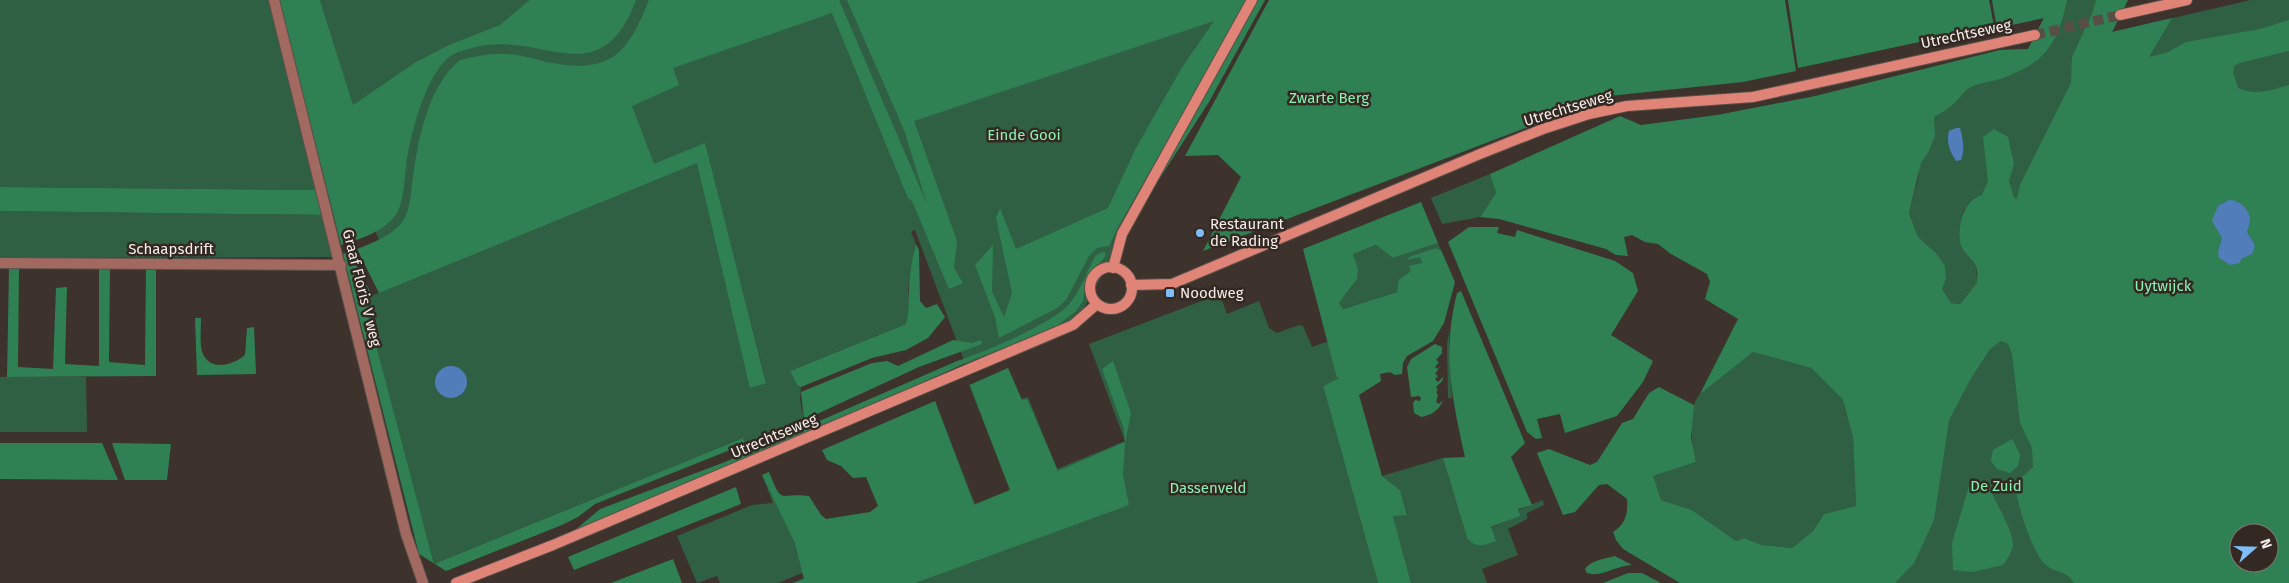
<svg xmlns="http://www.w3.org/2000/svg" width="2289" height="583" viewBox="0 0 2289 583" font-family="'Fira Sans',sans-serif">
  <rect width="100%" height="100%" fill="#3d322c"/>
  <g fill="#306043" fill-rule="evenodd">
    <polygon points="0,0 269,0 317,190 0,187"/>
    <path d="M320 0H1252L1071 332 968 371 915 230 911 232 916 244 910 270 908 291 910 312 906 324 790 371 797 385 801 387 800 399 804 420 745 444 743 438 434 564 363 299 396 286 361 192 342 70ZM711 168 766 382 751 388Z"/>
    <path d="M1992 0H2128L2112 32 2251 0H2289V583H1854L1972 289 1960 304 1951 303 1941 288 1946 279 1936 253 1918 237 1909 213 1919 175 1888 143 2000 50 2028 49 2044 18 1997 28ZM1964 210 2007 215 1977 279 1976 267 1960 241ZM2239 533H2269V563H2239Z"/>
    <polygon points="1490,174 1496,193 1480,217 1442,224 1431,198"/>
    <polygon points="0,211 326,215 334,257 0,258"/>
    <path d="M1438 243 1441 250 1436 248 1420 257 1422 263 1406 277 1397 292 1342 309 1339 303C1354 283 1362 279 1353 254L1376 245 1393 258Z"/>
    <polygon points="1220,294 1227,314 1259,301 1269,328 1277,333 1299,325 1303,326 1312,347 1329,341 1337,377 1341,378 1323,386 1378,583 792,583 804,578 802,573 778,583 720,583 717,576 697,583 677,536 752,505 773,503 762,475 769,472 811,574 893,540 935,401 975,504 1010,490 969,385 1008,368 1021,399 1028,397 1057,469 1125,441 1089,344"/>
    <polygon points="1451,318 1449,335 1452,398 1448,398 1447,344"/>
    <path d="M1753 352 1811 368 1843 400 1853 438 1856 506 1824 514 1813 531 1792 548 1762 545 1744 538 1736 541 1692 510 1661 500 1652 476 1696 462C1692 443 1686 410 1700 394 1710 382 1739 363 1753 352Z"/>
    <polygon points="0,377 86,377 87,432 0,432"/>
    <polygon points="1443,458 1467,538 1519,516 1518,510 1543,500 1544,505 1527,513 1527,519 1508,529 1518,555 1482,569 1487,583 1411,583 1393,516 1407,514 1400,490 1382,476"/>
  </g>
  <g fill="#2f8154" fill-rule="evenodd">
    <path d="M279 0H320L353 105 416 62 449 45 500 25 530 0H636C599 98 541 28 472 48 466 50 459 51 454 54 426 69 410 137 406 166 404 182 404 205 394 217 381 233 360 239 341 245Z"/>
    <path d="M649 0H839L927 204 904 130 847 0H1248L1118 227 1109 246 1097 248 1089 256 1066 300 1057 308 999 338 995 317 975 265 993 245 992 292 1004 317 1012 293 996 218 1000 208 1016 249 1108 208 1136 148 1181 69 1214 21 914 121 957 241 954 268 963 283 949 289 912 201 908 198 832 13 673 68 679 85 632 106 654 164 705 143 766 383 750 388 697 163 379 293 357 249C374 242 392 236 403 221 411 208 411 190 413 176 419 136 428 87 460 60 474 57 490 53 505 54 518 54 533 59 546 62 610 74 626 57 649 0Z"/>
    <polygon points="1258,0 1265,0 1209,102 1151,192"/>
    <polygon points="1269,0 1785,0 1796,71 1743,82 1609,96 1203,251 1241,177 1218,155 1185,156"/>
    <polygon points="1788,0 1989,0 1994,26 1798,68"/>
    <path d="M1992 0H2067C2057 45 2046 62 2003 78 1992 82 1980 82 1969 88 1962 93 1957 102 1950 107 1945 111 1939 114 1934 117L1935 135 1929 151 1921 163 1909 213 1918 237 1936 253 1945 266 1946 279 1942 289 1951 303 1960 304 1977 283C1977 278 1978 272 1976 267 1973 258 1961 252 1960 241 1958 224 1964 200 1982 195L1988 181 1983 137 1994 129 2008 137 2014 164 2009 181 2014 198 2017 199 2020 185 2071 83 2072 57 2092 14 2096 0H2128L2112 32 2172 18 2149 57 2166 53 2186 42 2260 29 2289 20V51L2239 63 2234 66 2233 72 2238 88C2255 96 2272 90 2289 85V583H2074C2066 569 2055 574 2045 564 2031 550 2019 508 2015 488L2023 476 2033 467 2032 448 2020 423 2012 354 2008 344 2001 341 1990 349 1970 380 1949 420 1934 520 1914 563 1895 583H1680L1623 549 1616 540 1613 532C1626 524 1628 513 1627 499L1607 484 1599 485 1575 512 1563 515 1537 453 1549 449 1590 465 1597 462 1622 423 1633 419 1649 393 1659 387 1694 405 1691 437 1696 462 1653 476 1661 500 1692 510 1736 541 1744 538 1762 545 1792 548 1813 531 1824 514 1856 506 1853 438 1843 400 1811 368 1753 352 1700 394 1738 319 1705 299 1710 282 1707 274 1671 254 1658 244 1645 242 1632 235 1624 237 1628 256 1616 255 1606 249 1499 219 1480 217 1496 193 1490 174 1620 116 1641 125 1717 115 1815 96 2000 50 2028 49 2044 18 1997 28ZM2240 203 2245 209 2249 218 2247 232 2254 242 2252 254 2240 259 2218 250 2222 238 2219 230ZM2239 533H2269V563H2239Z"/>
    <polygon points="0,187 317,190 326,215 0,211"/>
    <polygon points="1421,202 1438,243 1393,258 1376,245 1353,254 1358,269 1357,279 1339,303 1343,309 1397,292 1399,280 1411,271 1409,266 1422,263 1420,257 1408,260 1409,257 1436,248 1441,250 1455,282 1444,323 1433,341 1407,356 1403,363 1402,374 1395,375 1390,372 1380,374 1381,381 1359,395 1382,476 1400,490 1407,515 1393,516 1411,583 1378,583 1323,386 1340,378 1337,378 1303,249"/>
    <polygon points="1469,227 1499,227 1497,233 1515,237 1517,230 1615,261 1633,273 1638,291 1611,335 1653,361 1643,382 1617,416 1565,433 1560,414 1537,419 1542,438 1536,439 1527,432 1448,242"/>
    <path d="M916 244 919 250 920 301 926 308 937 304 945 317 928 338 906 350 872 358 801 387 797 385 790 371 906 324C910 311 908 301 909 288 909 273 912 259 916 244Z"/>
    <polygon points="350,251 372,296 364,300 434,564 743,438 745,444 595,504 578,517 562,525 446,571 419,554 343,254"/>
    <path d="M1103 252 1106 253 1105 257 1087 277 1083 301 1076 311 1053 329 977 358 852 414 575 530 600 509 725 462 957 361C984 352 1053 324 1070 303 1082 289 1087 270 1096 255Z"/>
    <polygon points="9,268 19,268 18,367 53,369 56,288 67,287 65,364 99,366 99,268 110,268 109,362 145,365 146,268 156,268 156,376 7,377"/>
    <path d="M1461 291 1525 443 1511 457 1532 505 1518 509 1520 516 1491 527 1496 541C1485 545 1476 549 1467 538L1443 458 1465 457C1452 399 1442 352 1457 293Z"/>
    <path d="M195 318H201C201 327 200 338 201 347 205 372 231 367 245 355L247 328 254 327 256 374 197 375Z"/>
    <polygon points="953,340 972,343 981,340 982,344 919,367 804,420 801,392 872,363 887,361 898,366"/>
    <path d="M1435 344 1442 347V353L1436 360 1439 362 1435 367 1438 369 1442 364 1435 374 1438 376 1435 379 1438 382 1443 377V380L1436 387 1438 390 1436 392 1438 395 1436 402 1439 404 1443 400C1439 411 1431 415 1421 417L1414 413 1413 403 1415 400 1420 401 1421 398 1419 396 1411 397 1407 367 1411 359Z"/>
    <path d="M1113 361 1131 413 1125 443 1123 475 1129 505 915 583H794L804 579 795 543 762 475 769 472C783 507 779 492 809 496L821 515 826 519 870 512 878 506 866 477 853 478 841 466 827 460 822 450 935 401 974 505 1010 490 970 385 1008 368 1022 400 1027 399 1058 471 1125 442 1124 429 1102 369Z"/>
    <polygon points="2012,439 2020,454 2018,466 2010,473 1997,469 1991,461 1993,450"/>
    <polygon points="0,443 102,443 118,480 0,479"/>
    <polygon points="112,443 171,444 167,480 125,480"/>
    <path d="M1978 480 1988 484C1994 500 2012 528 2013 544 2013 551 2007 559 2003 565L1973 572 1953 570 1952 543 1969 486Z"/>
    <polygon points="736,487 741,504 574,570 568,557"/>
    <path d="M1615 556 1632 565C1617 565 1601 578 1587 573L1585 569C1591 560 1605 559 1615 556Z"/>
    <polygon points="673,559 682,583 611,583"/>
    <polygon points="1628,573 1642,573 1661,583 1603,583"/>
  </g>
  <g fill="#517dbb">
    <path d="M1956 128H1960C1963 138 1965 151 1961 160L1956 161C1950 152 1946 142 1949 131Z"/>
    <path d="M2229 200C2239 200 2249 208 2250 219 2250 223 2248 228 2247 232 2252 241 2258 244 2252 254L2241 259 2240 263 2230 265 2219 258 2218 251 2222 238 2212 221 2218 206Z"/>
    <circle cx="451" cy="382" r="16"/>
  </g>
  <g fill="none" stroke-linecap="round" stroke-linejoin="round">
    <polyline stroke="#584e48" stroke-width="10" stroke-dasharray="10 5" stroke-linecap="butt" points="2035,35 2120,15"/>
    <g stroke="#5a504a" stroke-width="12">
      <g id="minor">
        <polyline points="274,0 406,534 423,583"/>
        <polyline points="0,263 341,265"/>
      </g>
    </g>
    <g stroke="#5a504a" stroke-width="12">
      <g id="secondary">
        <polyline points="2120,15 2187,0"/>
        <circle cx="1111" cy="288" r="21"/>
        <polyline points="1113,268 1122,234 1252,0"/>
        <polyline points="1131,285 1172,284 1480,154 1543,129 1589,114 1627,106 1753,97 2035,35"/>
        <polyline points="456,583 553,545 1073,325 1097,304"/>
      </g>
    </g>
    <use href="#minor" stroke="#a26960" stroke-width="10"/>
    <use href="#secondary" stroke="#df8477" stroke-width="10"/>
  </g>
  <g fill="#7ebdf9" stroke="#332822" stroke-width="2">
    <circle cx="1200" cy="233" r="5"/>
    <rect x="1165" y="288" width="10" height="10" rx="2.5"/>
  </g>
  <g text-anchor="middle" stroke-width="5" stroke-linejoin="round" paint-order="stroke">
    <g font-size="15" fill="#f4ede9" stroke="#332822">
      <text transform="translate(1966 34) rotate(-12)" y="5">Utrechtseweg</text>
      <text transform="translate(1568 108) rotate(-17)" y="5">Utrechtseweg</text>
      <text x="171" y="254">Schaapsdrift</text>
      <text transform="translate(362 288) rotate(76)" y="5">Graaf Floris V weg</text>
      <text transform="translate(774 436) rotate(-23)" y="5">Utrechtseweg</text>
    </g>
    <g font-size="15" fill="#86f3b1" stroke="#332822">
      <text x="1329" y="103">Zwarte Berg</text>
      <text x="1024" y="140">Einde Gooi</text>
      <text x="2163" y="291">Uytwijck</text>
      <text x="1996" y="491">De Zuid</text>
      <text x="1208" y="493">Dassenveld</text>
    </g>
    <g font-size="15" fill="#f4ede9" stroke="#332822" text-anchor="start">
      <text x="1210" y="229">Restaurant<tspan x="1210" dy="17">de Rading</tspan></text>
      <text x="1180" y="298">Noodweg</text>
    </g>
  </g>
  <g transform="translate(2254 548) rotate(70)"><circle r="24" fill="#332822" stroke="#807772"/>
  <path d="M0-4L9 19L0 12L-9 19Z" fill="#7ebdf9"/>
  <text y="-8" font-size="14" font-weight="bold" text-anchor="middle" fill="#f4ede9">N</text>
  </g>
</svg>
